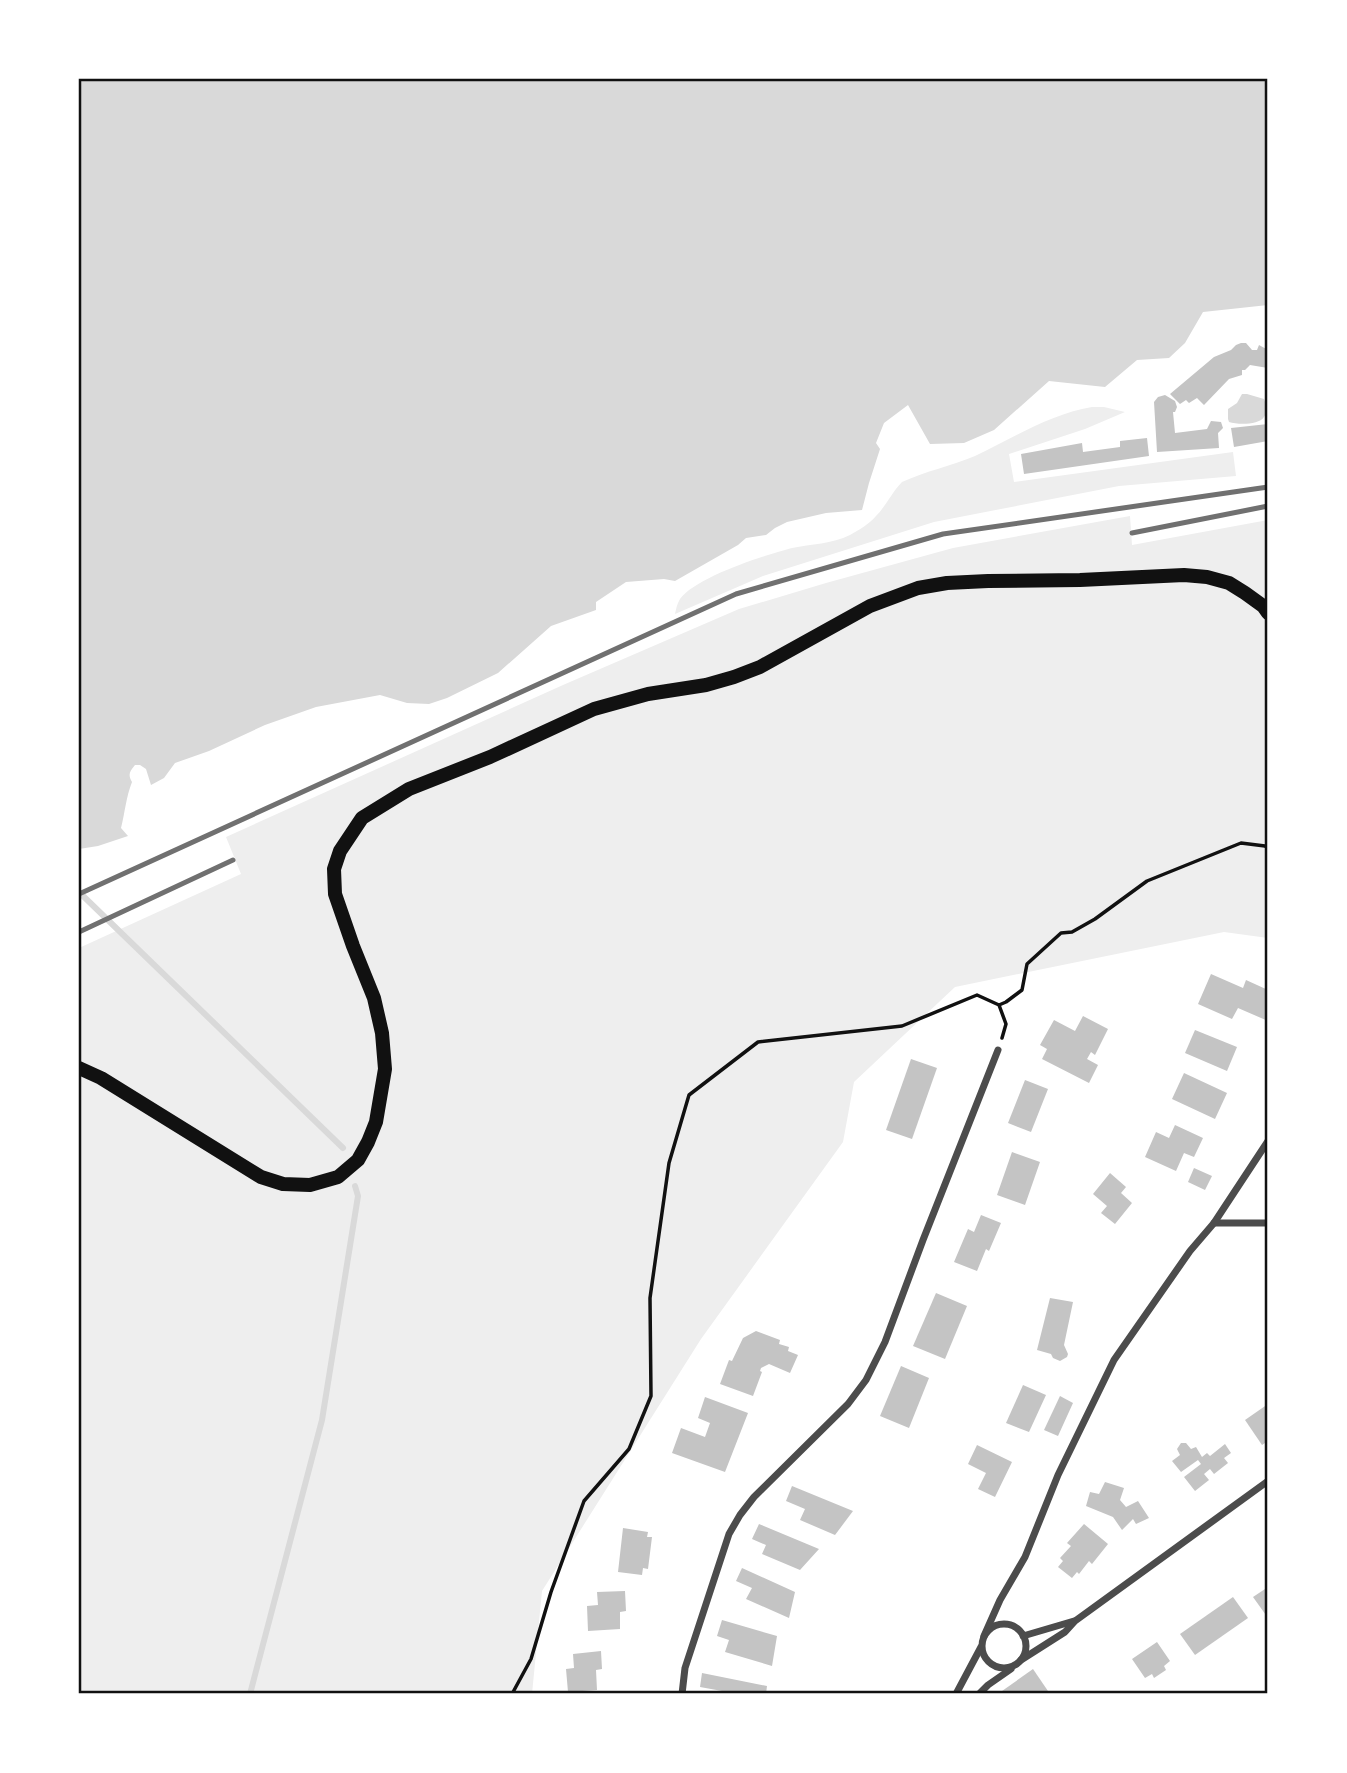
<svg xmlns="http://www.w3.org/2000/svg" width="1347" height="1773" viewBox="0 0 1347 1773" font-family="Inter,sans-serif">
  <rect width="100%" height="100%" fill="#fff"/>
  <g fill="#eee">
    <path d="M1092 407H1104L1125 412 1085 429 1009 454 1014 482 1233 452 1236 476 1119 486 934 522 763 576 675 614C676 609 677 604 680 599 696 577 765 555 792 548 811 544 832 544 850 535 859 530 869 524 876 516 886 506 892 492 902 482 926 471 951 466 975 456 1013 438 1050 414 1092 407Z"/>
    <polygon points="1130,516 1132,545 1268,520 1268,938 1224,932 955,987 854,1082 843,1142 701,1339 542,1591 532,1694 79,1694 79,948 241,874 226,837 563,685 739,609 826,583 953,548"/>
  </g>
  <g fill="#d9d9d9">
    <path d="M79 79H1268V305L1203 312 1185 343 1169 358 1137 360 1105 387 1049 381 994 430 964 443 930 444 908 405 884 423 876 443 880 449 869 483 862 510 826 513 787 522 775 528 766 535 746 538 738 545 675 581 664 579 626 582 596 602V610L551 626 498 673 447 698 429 704 407 703 380 695 316 707 265 725 209 751 175 763 164 778 151 785 146 769 140 765H135C129 772 128 775 132 782 126 797 125 812 121 828L128 836 98 846 79 849Z"/>
    <path d="M1242 394H1247L1264 399C1266 404 1268 412 1264 417 1259 425 1238 425 1229 422L1228 419V409L1237 403Z"/>
  </g>
  <g fill="none" stroke-linecap="round" stroke-linejoin="round">
    <g stroke="#d9d9d9" stroke-width="6">
      <polyline points="79,892 343,1148"/>
      <polyline points="250,1694 322,1420 358,1196 355,1186"/>
    </g>
  </g>
  <g fill="#c4c4c4">
    <polygon points="1241,343 1246,343 1252,350 1257,350 1259,345 1268,350 1268,368 1250,365 1245,370 1242,370 1242,375 1229,379 1204,405 1197,398 1189,403 1186,400 1180,404 1170,394 1214,357 1231,350 1236,345"/>
    <polygon points="1165,395 1175,401 1177,407 1175,412 1173,412 1175,433 1207,429 1211,421 1221,422 1223,428 1218,433 1219,448 1157,452 1154,402 1158,397"/>
    <polygon points="1268,424 1268,441 1234,447 1231,428"/>
    <polygon points="1147,438 1149,456 1024,474 1021,454 1082,443 1083,452 1120,447 1120,441"/>
    <polygon points="1211,974 1243,988 1246,980 1268,990 1268,1021 1238,1008 1232,1019 1198,1004"/>
    <polygon points="1083,1016 1108,1029 1095,1055 1091,1052 1087,1059 1098,1065 1089,1083 1042,1059 1047,1049 1040,1045 1054,1020 1075,1031"/>
    <polygon points="1195,1030 1237,1047 1227,1071 1185,1053"/>
    <polygon points="911,1059 937,1068 912,1139 886,1130"/>
    <polygon points="1184,1073 1227,1093 1215,1119 1172,1099"/>
    <polygon points="1025,1080 1048,1089 1031,1132 1008,1123"/>
    <polygon points="1175,1125 1203,1138 1194,1157 1184,1153 1176,1171 1145,1157 1156,1132 1169,1138"/>
    <polygon points="1012,1152 1040,1162 1025,1205 997,1195"/>
    <polygon points="1194,1168 1212,1176 1205,1190 1188,1182"/>
    <polygon points="1110,1173 1126,1187 1121,1193 1132,1203 1115,1224 1101,1213 1107,1206 1093,1194"/>
    <polygon points="981,1215 1001,1223 989,1251 986,1249 977,1271 954,1262 968,1229 974,1232"/>
    <polygon points="936,1293 967,1306 945,1359 913,1346"/>
    <polygon points="1050,1298 1073,1302 1064,1345 1068,1354 1067,1357 1060,1361 1053,1358 1051,1354 1037,1350"/>
    <polygon points="756,1331 780,1340 779,1344 789,1347 788,1351 798,1355 790,1373 769,1364 761,1368 760,1371 762,1372 753,1396 720,1384 729,1360 732,1361 743,1338"/>
    <polygon points="901,1366 929,1378 909,1428 880,1416"/>
    <polygon points="1023,1385 1046,1395 1029,1432 1006,1423"/>
    <polygon points="1060,1396 1073,1403 1058,1436 1044,1430"/>
    <polygon points="705,1397 748,1413 725,1472 672,1453 681,1428 705,1437 710,1423 698,1418"/>
    <polygon points="1268,1404 1268,1441 1262,1445 1245,1420"/>
    <polygon points="1181,1443 1186,1443 1191,1449 1196,1447 1202,1457 1207,1453 1210,1456 1225,1444 1231,1453 1224,1458 1228,1463 1214,1474 1210,1469 1204,1474 1209,1480 1195,1491 1184,1477 1201,1464 1198,1460 1181,1472 1172,1461 1180,1455 1177,1449"/>
    <polygon points="977,1445 1012,1462 995,1497 978,1489 986,1473 968,1464"/>
    <polygon points="1105,1482 1124,1488 1120,1500 1126,1507 1138,1501 1149,1518 1136,1524 1133,1519 1122,1530 1113,1517 1086,1506 1090,1492 1099,1494"/>
    <polygon points="792,1486 853,1511 835,1535 800,1520 805,1509 786,1501"/>
    <polygon points="759,1524 819,1549 800,1570 762,1554 766,1545 752,1539"/>
    <polygon points="1084,1524 1108,1544 1092,1564 1089,1561 1079,1574 1077,1572 1072,1578 1058,1567 1063,1561 1060,1558 1071,1546 1067,1543"/>
    <polygon points="623,1528 648,1532 647,1537 652,1537 648,1569 643,1568 642,1575 618,1572"/>
    <polygon points="742,1568 795,1592 789,1618 746,1599 752,1588 736,1581"/>
    <polygon points="1268,1587 1268,1618 1253,1597"/>
    <polygon points="625,1591 626,1611 620,1612 620,1629 588,1631 587,1606 598,1605 597,1592"/>
    <polygon points="1233,1597 1248,1618 1195,1655 1180,1634"/>
    <polygon points="722,1620 777,1636 772,1666 725,1652 729,1640 717,1636"/>
    <polygon points="1157,1642 1170,1661 1164,1666 1166,1670 1154,1678 1152,1674 1145,1678 1132,1659"/>
    <polygon points="601,1651 602,1669 596,1670 597,1690 568,1692 566,1669 574,1668 573,1654"/>
    <polygon points="1033,1669 1050,1694 1004,1694 1002,1691"/>
    <polygon points="702,1673 767,1686 766,1694 722,1694 722,1691 700,1687"/>
  </g>
  <g fill="none" stroke-linecap="round" stroke-linejoin="round">
    <g stroke="#111" stroke-width="3.5">
      <polyline points="999,1005 1006,1002 1022,990 1027,964 1061,933 1072,932 1095,919 1147,881 1241,843 1265,846 1268,848"/>
      <polyline points="512,1694 531,1659 551,1592 584,1501 629,1449 651,1396 650,1298 669,1163 689,1095 758,1042 902,1026 977,995 999,1005 1006,1024 1002,1038"/>
    </g>
    <g stroke="#4c4c4c" stroke-width="7">
      <polyline points="1214,1223 1268,1223"/>
      <circle cx="1004" cy="1646" r="22"/>
      <polyline points="984,1636 1000,1600 1025,1557 1058,1475 1114,1360 1190,1251 1214,1223 1268,1141"/>
      <polyline points="1023,1636 1074,1621"/>
      <polyline points="1021,1660 1065,1632 1075,1621 1268,1481"/>
      <polyline points="682,1694 685,1668 729,1534 740,1515 754,1497 848,1404 866,1380 885,1342 923,1240 998,1050"/>
      <polyline points="956,1694 981,1647"/>
      <polyline points="979,1694 988,1685 1011,1669"/>
    </g>
    <polyline stroke="#111" stroke-width="14" points="79,1068 101,1078 261,1177 283,1184 310,1185 338,1177 358,1160 368,1142 376,1122 385,1069 382,1033 374,998 353,946 335,894 334,869 340,851 362,818 409,789 490,757 594,709 648,694 706,685 734,677 760,667 870,606 918,588 947,583 988,581 1080,580 1184,575 1207,577 1229,583 1245,593 1263,606 1268,613"/>
    <g stroke="#707070" stroke-width="5">
      <polyline points="1132,533 1268,506"/>
      <polyline points="79,894 736,594 943,534 1268,487"/>
      <polyline points="79,932 233,860"/>
    </g>
  </g>
  <rect width="1347" height="1773" fill="none" stroke="#ffffff" stroke-width="161"/>
  <rect x="80" y="80" width="1186" height="1612" fill="none" stroke="#111" stroke-width="2.5"/>
</svg>
